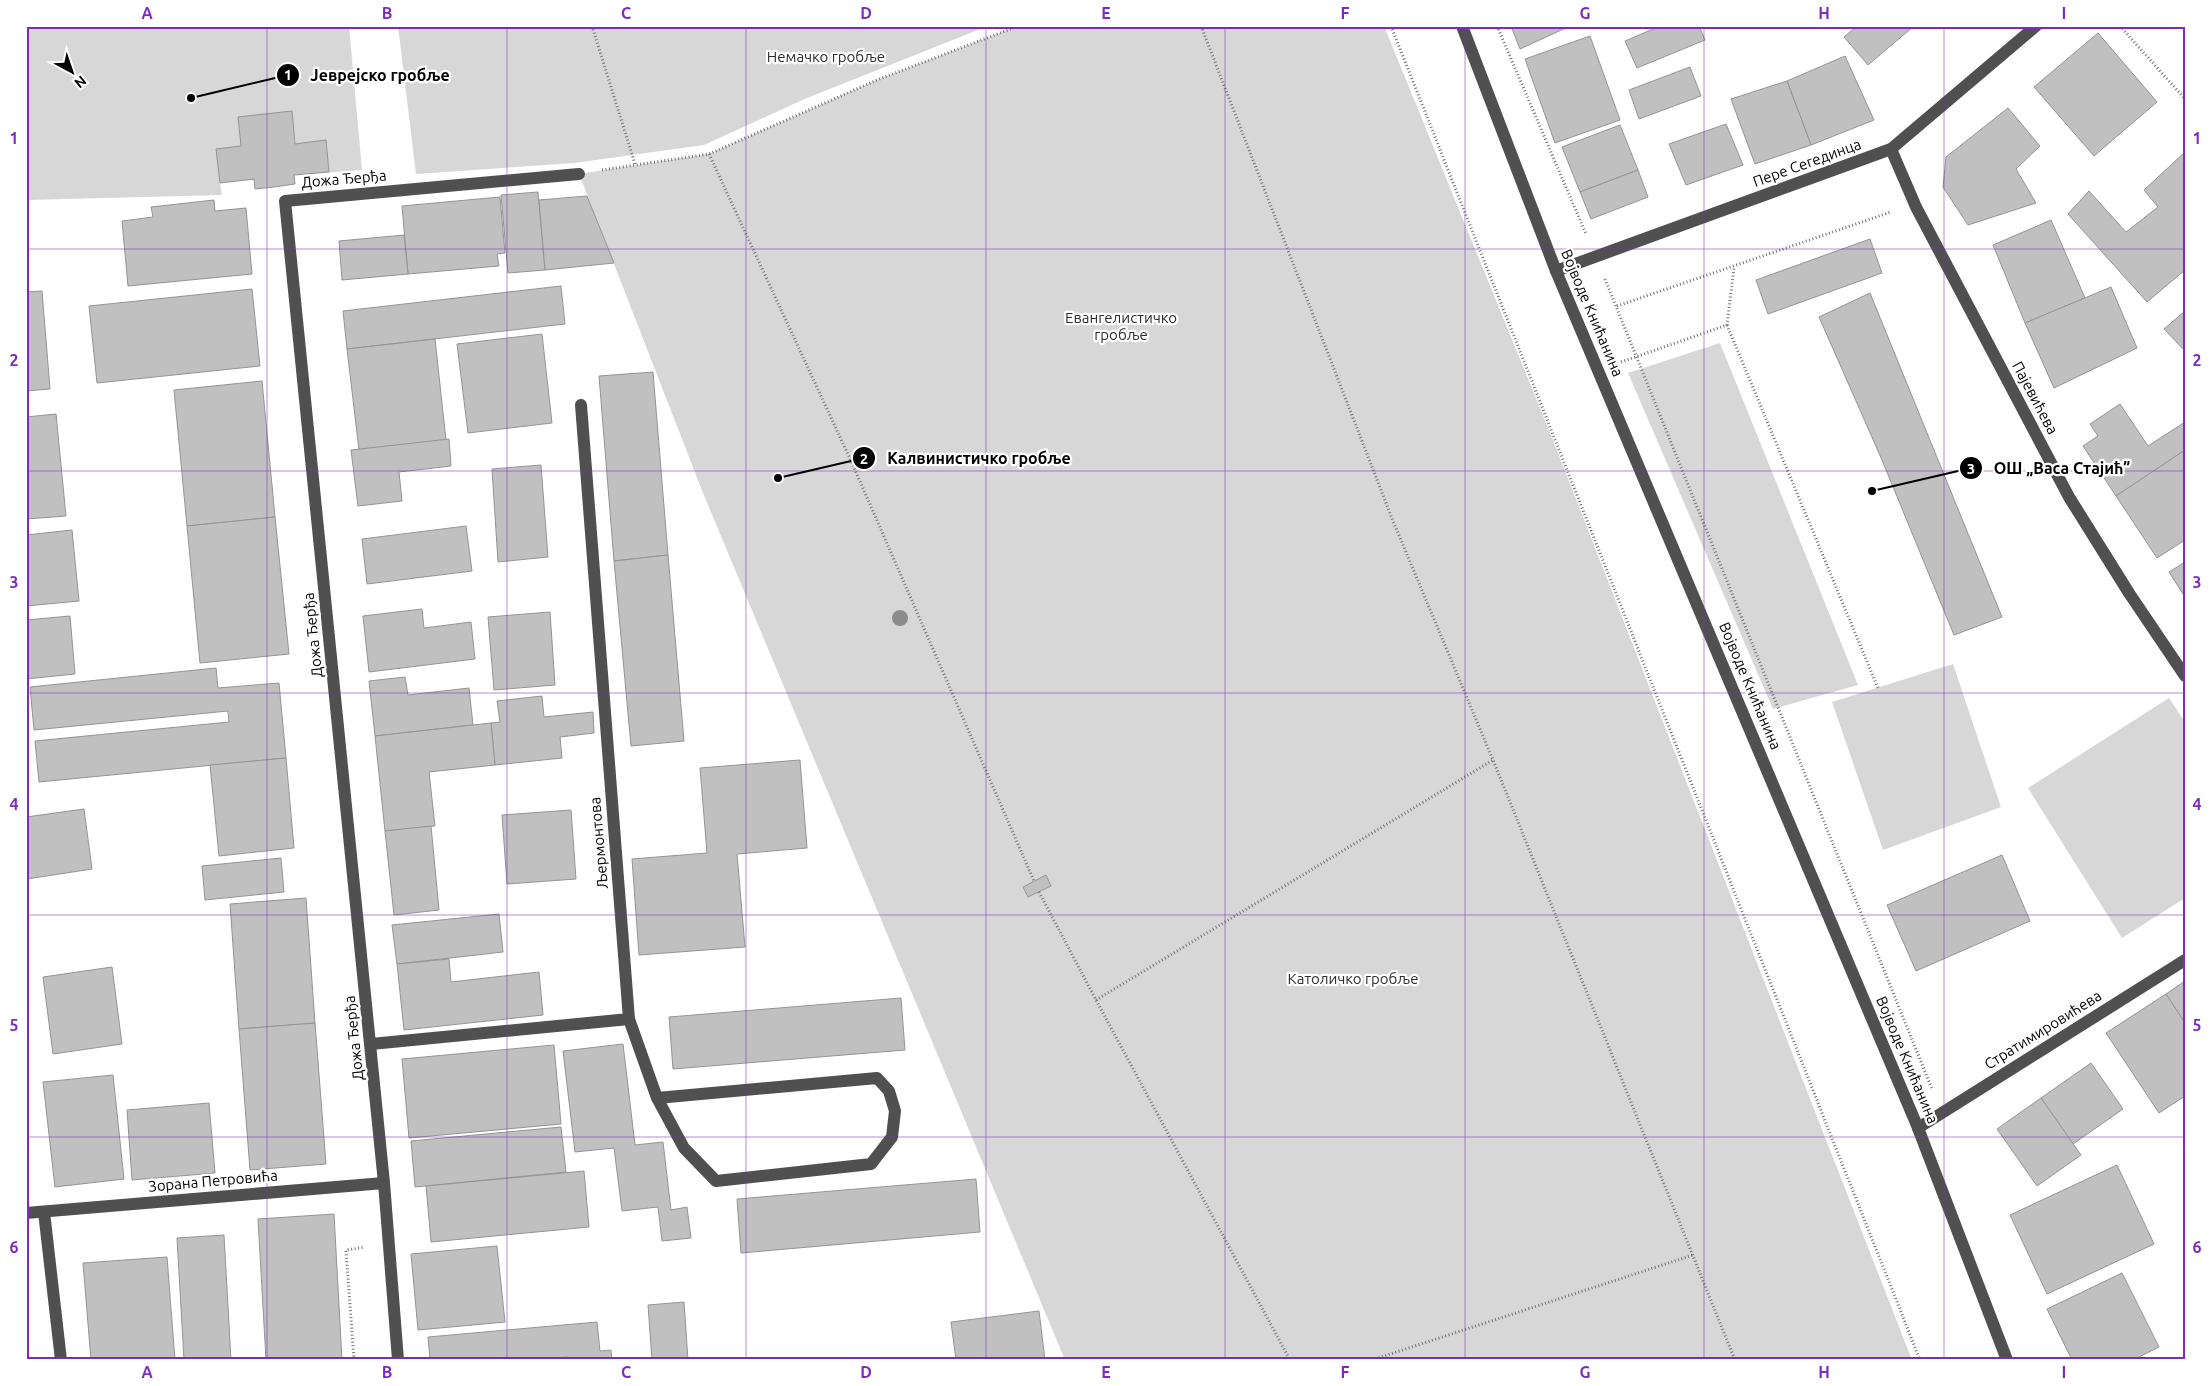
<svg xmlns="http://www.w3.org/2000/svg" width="2211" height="1386" viewBox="0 0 2211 1386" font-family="Ubuntu,sans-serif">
  <rect width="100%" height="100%" fill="#fff"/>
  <g fill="#d7d7d7">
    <polygon points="26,26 349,26 362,170 295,175 295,184 255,189 254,180 220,183 222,195 26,200"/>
    <polygon points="398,26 988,26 807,98 704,145 574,163 416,174"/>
    <polygon points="1018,26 1384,26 1551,435 1912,1360 1065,1360 703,493 579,174 709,154 877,80"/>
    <polygon points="1720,343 1858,685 1773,709 1628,373"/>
    <polygon points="1953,664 2001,807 1883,850 1832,702"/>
    <polygon points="2169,698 2185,722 2185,898 2122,938 2028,788"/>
  </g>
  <g fill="#c0c0c0" stroke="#949494">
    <polygon points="1511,26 1570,26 1520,49"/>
    <polygon points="1660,26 1699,26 1705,40 1637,68 1625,41"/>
    <polygon points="1857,26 1914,26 1868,65 1844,37"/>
    <polygon points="2098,33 2157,102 2094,156 2034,87"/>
    <polygon points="1590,36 1620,120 1555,143 1525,59"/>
    <polygon points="1845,56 1874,120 1811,145 1787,81"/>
    <polygon points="1690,67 1701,96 1639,119 1629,90"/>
    <polygon points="1787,81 1811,145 1755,164 1731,99"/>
    <polygon points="2008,108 2040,146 2016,169 2036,203 1968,225 1943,187 1946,157"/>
    <polygon points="292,111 295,144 326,140 329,172 294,175 295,184 274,187 255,189 254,179 220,183 216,149 241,146 238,117"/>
    <polygon points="1726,124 1743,165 1686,185 1669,144"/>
    <polygon points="1620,125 1638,170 1580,192 1562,147"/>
    <polygon points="2185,152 2185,270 2147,302 2068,214 2089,191 2126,232 2158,207 2144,190"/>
    <polygon points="1638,170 1648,197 1591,219 1580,192"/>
    <polygon points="538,192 545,270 508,273 501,195"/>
    <polygon points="587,196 614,263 545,270 539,200"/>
    <polygon points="500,197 505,253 497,254 499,266 408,274 402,206"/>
    <polygon points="214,200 215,211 246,208 252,274 128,286 122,221 153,217 151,207"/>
    <polygon points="2051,220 2085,298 2025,323 1993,245"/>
    <polygon points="404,235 408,274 342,280 339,241"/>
    <polygon points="1870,239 1882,273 1768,314 1756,280"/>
    <polygon points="561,286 565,324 347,349 343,311"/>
    <polygon points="2111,287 2137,348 2054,388 2025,323"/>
    <polygon points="252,289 260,366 97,383 89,306"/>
    <polygon points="42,291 50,389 26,391 26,292"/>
    <polygon points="1870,293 2002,617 1954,635 1882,460 1819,317"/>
    <polygon points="2185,311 2185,351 2164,329"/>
    <polygon points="542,334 552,423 468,433 457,344"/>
    <polygon points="435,339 446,440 359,450 347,349"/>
    <polygon points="653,372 668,555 614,561 599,376"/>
    <polygon points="262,381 275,517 187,526 174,390"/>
    <polygon points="2120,404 2148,446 2185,422 2185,450 2116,496 2083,446 2098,436 2090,424"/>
    <polygon points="56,414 66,516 26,519 26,417"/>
    <polygon points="449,439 451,466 399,472 402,501 358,506 351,450"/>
    <polygon points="2185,450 2185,540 2157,558 2116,496"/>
    <polygon points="541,465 548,557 498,562 492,469"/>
    <polygon points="275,517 289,654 200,663 187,526"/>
    <polygon points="466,526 472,571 367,584 362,539"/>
    <polygon points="72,530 79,601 26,606 26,535"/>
    <polygon points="668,555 684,741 631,746 614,561"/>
    <polygon points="2185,562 2185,597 2169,572"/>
    <polygon points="422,609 424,628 471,622 475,659 369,672 363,616"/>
    <polygon points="550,612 555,685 494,690 488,617"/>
    <polygon points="70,616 75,674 26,679 26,620"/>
    <polygon points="216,668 218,688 279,683 286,758 39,782 35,741 229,722 228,711 34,730 30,687"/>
    <polygon points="405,677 408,695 469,688 473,725 375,736 369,681"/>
    <polygon points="542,696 544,717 593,712 594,733 560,737 562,758 495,765 491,723 500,722 497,701"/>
    <polygon points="491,723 495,765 429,772 435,826 385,831 375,736"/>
    <polygon points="286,758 294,848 219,856 210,765"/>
    <polygon points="800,760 807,848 737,854 745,947 639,955 632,859 707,853 700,768"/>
    <polygon points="84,809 92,869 27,879 26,817"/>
    <polygon points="571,810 576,879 507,884 502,815"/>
    <polygon points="431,826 439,910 394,915 385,831"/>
    <polygon points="2002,855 2030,921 1916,971 1887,905"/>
    <polygon points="281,858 284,892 205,900 202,866"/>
    <polygon points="1046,875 1051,886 1028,897 1023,887"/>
    <polygon points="306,898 315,1023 239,1029 230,904"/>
    <polygon points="499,914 503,952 397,964 392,925"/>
    <polygon points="449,959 451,982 539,972 543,1015 404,1030 397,964"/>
    <polygon points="112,967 122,1044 53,1054 43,977"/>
    <polygon points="2185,981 2185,1023 2166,994"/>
    <polygon points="2166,994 2185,1023 2185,1096 2159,1113 2106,1033"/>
    <polygon points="901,998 905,1050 673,1069 669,1017"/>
    <polygon points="315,1023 326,1164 250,1170 239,1029"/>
    <polygon points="623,1044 635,1145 663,1142 671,1210 687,1207 691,1238 662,1241 658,1207 622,1211 614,1148 575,1152 563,1051"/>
    <polygon points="554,1045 561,1124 409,1138 402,1059"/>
    <polygon points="2091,1063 2123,1109 2073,1144 2041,1098"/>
    <polygon points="113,1075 124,1179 55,1187 43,1082"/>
    <polygon points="2041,1098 2081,1155 2037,1186 1997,1129"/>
    <polygon points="209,1103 215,1173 132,1180 127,1110"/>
    <polygon points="561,1127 566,1172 415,1187 411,1141"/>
    <polygon points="2117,1165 2154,1244 2047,1294 2010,1215"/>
    <polygon points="584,1171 589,1227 431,1242 426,1186"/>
    <polygon points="976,1179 980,1232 741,1253 737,1199"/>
    <polygon points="334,1214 342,1360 266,1360 258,1219"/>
    <polygon points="224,1235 231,1360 184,1360 177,1238"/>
    <polygon points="497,1246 505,1322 418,1330 411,1254"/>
    <polygon points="167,1257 175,1360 91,1360 83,1263"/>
    <polygon points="2122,1273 2159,1347 2133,1360 2072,1360 2047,1309"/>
    <polygon points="684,1302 688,1360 652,1360 648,1305"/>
    <polygon points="1039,1311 1045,1360 956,1360 951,1322"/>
    <polygon points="597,1322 600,1351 611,1350 612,1360 568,1360 568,1357 540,1360 430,1360 428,1337"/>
  </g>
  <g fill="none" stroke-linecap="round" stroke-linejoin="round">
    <g stroke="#727272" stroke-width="3" stroke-dasharray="1 2.5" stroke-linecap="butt">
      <polyline points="592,26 635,164"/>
      <polyline points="1201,26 1393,521 1493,760 1735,1360"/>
      <polyline points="1391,26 1920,1360"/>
      <polyline points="1497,26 1586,234"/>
      <polyline points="2120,26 2185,99"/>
      <polyline points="709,154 852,463 1034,881"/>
      <polyline points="602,170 709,154 877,80 1018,26"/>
      <polyline points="1605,279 1932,1089"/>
      <polyline points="1617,306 1891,212"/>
      <polyline points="1727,325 1878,688"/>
      <polyline points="1621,362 1727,325 1734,268"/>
      <polyline points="1039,892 1096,1000 1290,1360"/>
      <polyline points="1096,1000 1493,760"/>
      <polyline points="354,1360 346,1250 365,1247"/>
      <polyline points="1372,1360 1693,1255"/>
    </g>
    <g stroke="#505050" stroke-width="12">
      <polyline points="1462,26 1556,271 1918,1128 2007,1360"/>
      <polyline points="1891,149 1916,207 2069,497 2129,593 2185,676"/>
      <polyline points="1556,271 1891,149 2036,26"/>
      <polyline points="629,1019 657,1098 684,1148 716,1181 871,1164 892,1137 895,1111 889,1091 877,1078 657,1098"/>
      <polyline points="371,1044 629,1019 581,405"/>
      <polyline points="1918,1128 2185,960"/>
      <polyline points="44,1212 61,1360"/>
      <polyline points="26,1213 384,1183"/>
      <polyline points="398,1360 384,1183 285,201 579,174"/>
    </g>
  </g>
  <circle fill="#8c8c8c" cx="900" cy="618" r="8"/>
  <path fill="none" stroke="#7b2cbf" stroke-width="1" stroke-opacity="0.55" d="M267 26V1360M507 26V1360M746 26V1360M986 26V1360M1225 26V1360M1465 26V1360M1704 26V1360M1944 26V1360M26 249H2185M26 471H2185M26 693H2185M26 915H2185M26 1137H2185"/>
  <g text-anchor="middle" stroke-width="4.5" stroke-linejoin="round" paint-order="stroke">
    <g font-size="15" fill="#2e2e2e" stroke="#fff">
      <text x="826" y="62">Немачко гробље</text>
      <text x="1121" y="323">Евангелистичко<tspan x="1121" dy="17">гробље</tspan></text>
      <text x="1353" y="984">Католичко гробље</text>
    </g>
    <g font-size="15" fill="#000" stroke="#fff">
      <text transform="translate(1807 163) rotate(-20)" y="5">Пере Сегединца</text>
      <text transform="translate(344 179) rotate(-5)" y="5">Дожа Ђерђа</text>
      <text transform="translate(1592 313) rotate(67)" y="5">Војводе Книћанина</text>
      <text transform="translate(2035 398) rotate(62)" y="5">Пајевићева</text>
      <text transform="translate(313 635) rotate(-96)" y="5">Дожа Ђерђа</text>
      <text transform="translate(1750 686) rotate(67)" y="5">Војводе Книћанина</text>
      <text transform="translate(599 843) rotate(-95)" y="5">Љермонтова</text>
      <text transform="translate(2043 1030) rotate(-32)" y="5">Стратимировићева</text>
      <text transform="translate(354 1038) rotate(-96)" y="5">Дожа Ђерђа</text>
      <text transform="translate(1907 1060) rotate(67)" y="5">Војводе Книћанина</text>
      <text transform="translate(213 1181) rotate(-5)" y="5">Зорана Петровића</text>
    </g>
  </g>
  <path fill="none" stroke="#000" stroke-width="2" d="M191 98L288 75M778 478L864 458M1872 491L1971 468"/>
  <g fill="#000" stroke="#fff" stroke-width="2">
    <circle cx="191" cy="98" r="5"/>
    <circle cx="778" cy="478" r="5"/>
    <circle cx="1872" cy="491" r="5"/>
    <circle cx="288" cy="75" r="12"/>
    <circle cx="864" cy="458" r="12"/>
    <circle cx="1971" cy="468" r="12"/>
  </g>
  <g font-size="15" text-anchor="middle" font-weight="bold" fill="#fff">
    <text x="288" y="80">1</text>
    <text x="864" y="464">2</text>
    <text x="1971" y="474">3</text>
  </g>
  <g font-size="16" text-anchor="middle" font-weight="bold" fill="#000" stroke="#fff" stroke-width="4.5" stroke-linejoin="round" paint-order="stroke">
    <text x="380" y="81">Јеврејско гробље</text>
    <text x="979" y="464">Калвинистичко гробље</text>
    <text x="2062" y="474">ОШ „Васа Стајић”</text>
  </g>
  <rect width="2211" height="1386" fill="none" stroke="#ffffff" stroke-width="55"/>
  <g transform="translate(72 72) rotate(140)" stroke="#ffffff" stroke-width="4" paint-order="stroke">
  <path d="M0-4L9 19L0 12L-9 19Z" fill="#000000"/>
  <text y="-8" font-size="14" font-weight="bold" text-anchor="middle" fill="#000000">N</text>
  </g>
  <rect x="28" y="28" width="2156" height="1330" fill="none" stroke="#7b2cbf" stroke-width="2"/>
  <g font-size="16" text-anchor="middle" font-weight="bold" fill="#7b2cbf">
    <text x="147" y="19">A</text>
    <text x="387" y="19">B</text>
    <text x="626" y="19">C</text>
    <text x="866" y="19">D</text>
    <text x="1106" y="19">E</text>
    <text x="1345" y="19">F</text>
    <text x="1585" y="19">G</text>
    <text x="1824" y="19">H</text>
    <text x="2064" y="19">I</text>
    <text x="14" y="144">1</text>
    <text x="2197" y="144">1</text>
    <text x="14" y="366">2</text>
    <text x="2197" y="366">2</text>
    <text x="14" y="588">3</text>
    <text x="2197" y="588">3</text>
    <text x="14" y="810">4</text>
    <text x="2197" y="810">4</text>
    <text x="14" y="1031">5</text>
    <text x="2197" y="1031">5</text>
    <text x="14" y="1253">6</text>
    <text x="2197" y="1253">6</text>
    <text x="147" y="1378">A</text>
    <text x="387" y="1378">B</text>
    <text x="626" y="1378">C</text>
    <text x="866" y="1378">D</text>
    <text x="1106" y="1378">E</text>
    <text x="1345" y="1378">F</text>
    <text x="1585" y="1378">G</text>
    <text x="1824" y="1378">H</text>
    <text x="2064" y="1378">I</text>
  </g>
</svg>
